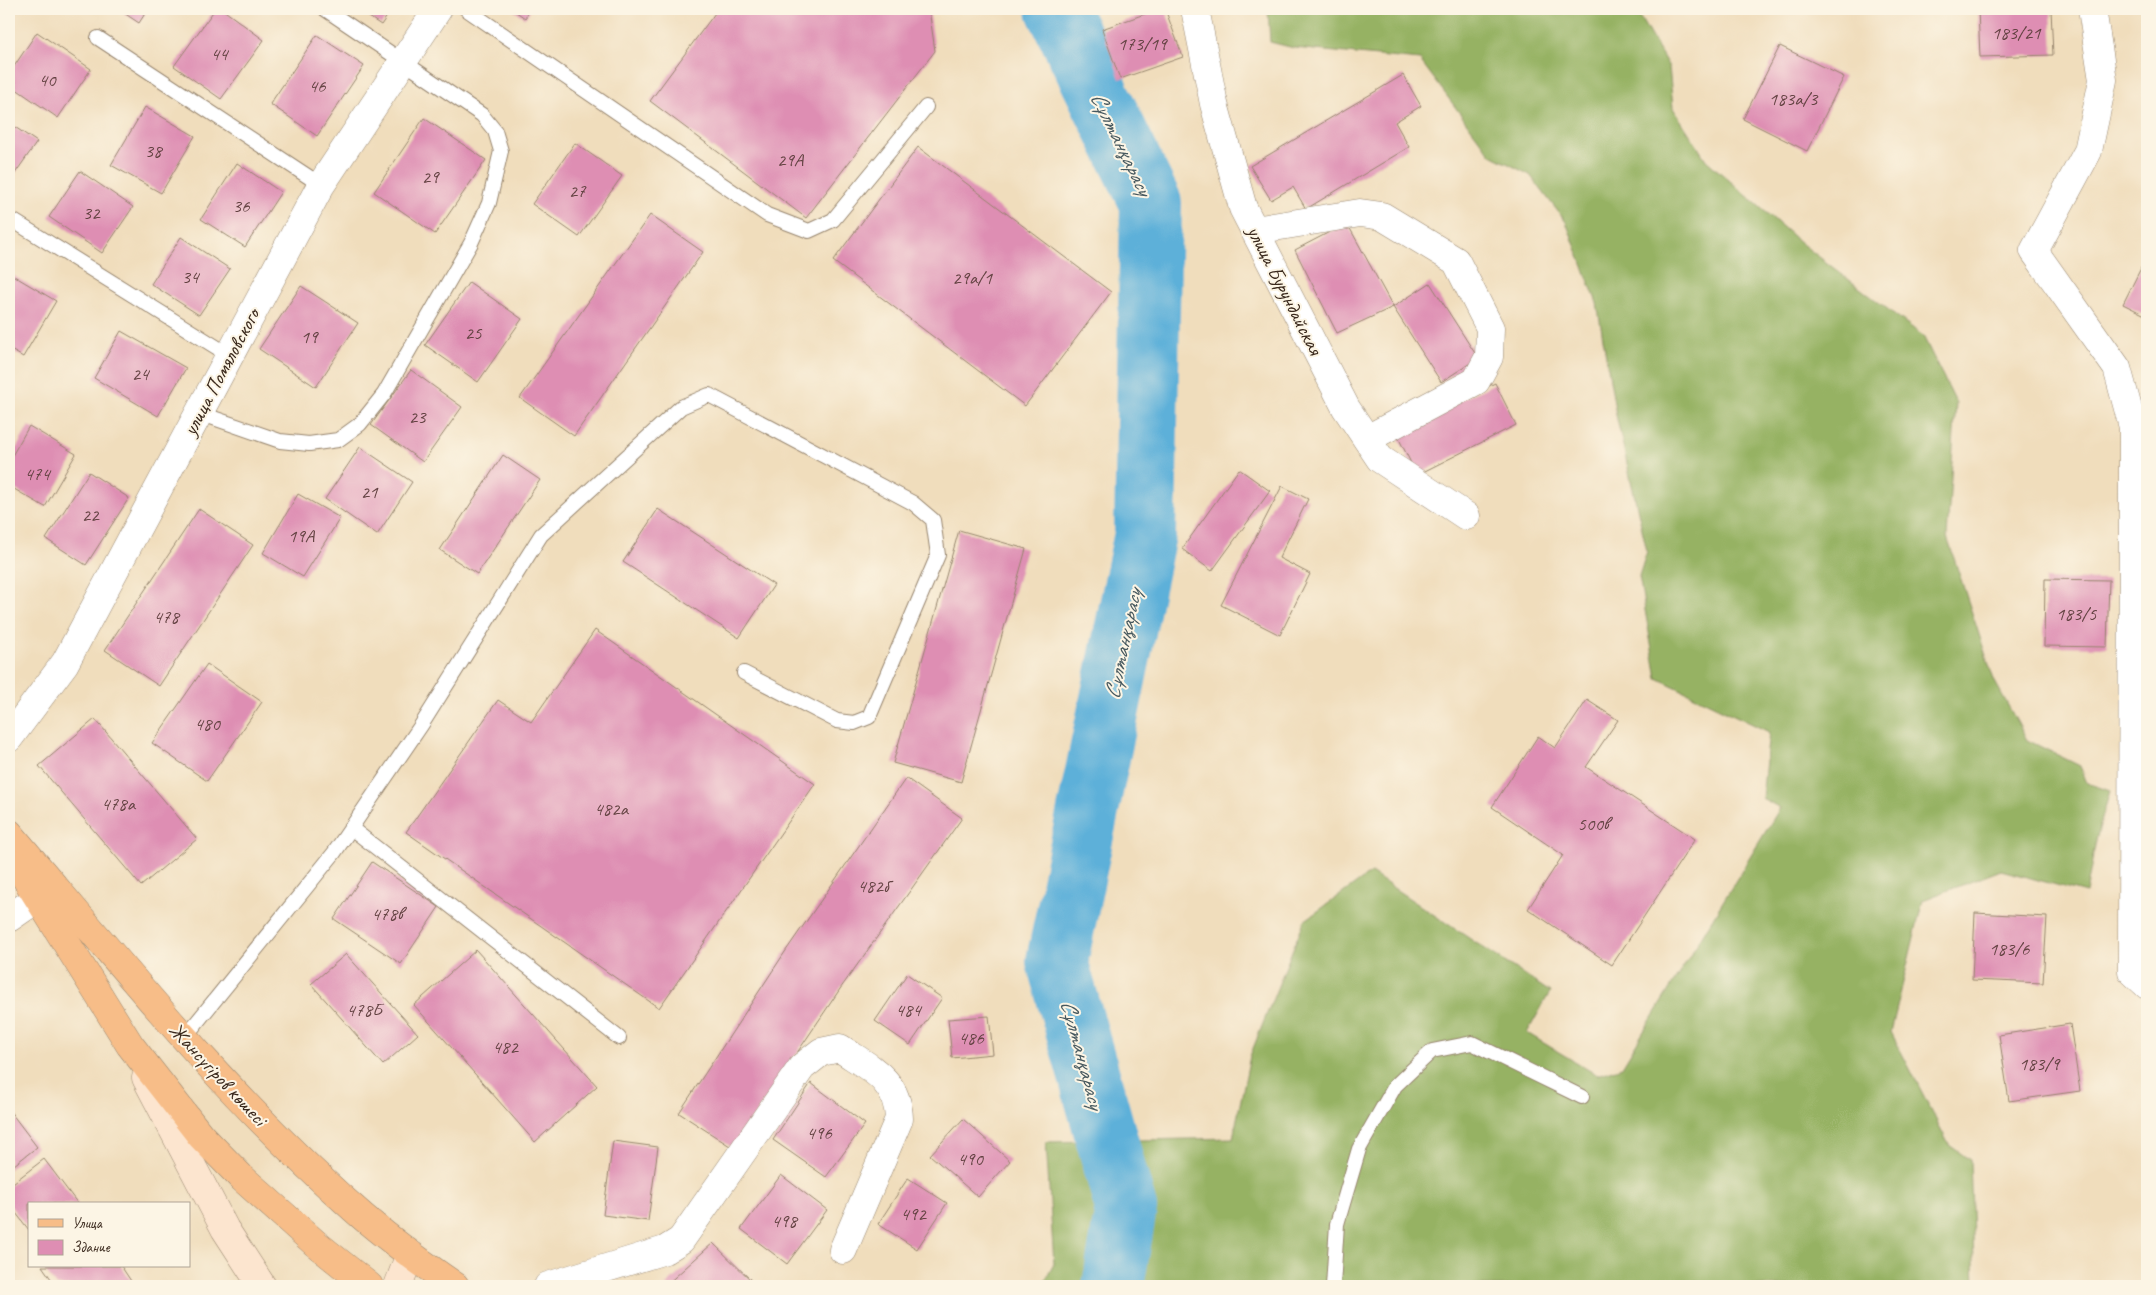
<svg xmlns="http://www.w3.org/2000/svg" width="2156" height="1295" viewBox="0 0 2156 1295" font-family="Caveat,sans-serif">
  <rect width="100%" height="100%" fill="#fcf5e5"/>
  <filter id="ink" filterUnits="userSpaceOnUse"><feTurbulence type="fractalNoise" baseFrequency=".02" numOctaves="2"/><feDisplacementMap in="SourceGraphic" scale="10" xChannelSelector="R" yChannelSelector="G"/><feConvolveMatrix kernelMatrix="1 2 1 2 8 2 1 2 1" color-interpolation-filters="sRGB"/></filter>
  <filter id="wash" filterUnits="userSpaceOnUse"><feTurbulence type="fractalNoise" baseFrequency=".0096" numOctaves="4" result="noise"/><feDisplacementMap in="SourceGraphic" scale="20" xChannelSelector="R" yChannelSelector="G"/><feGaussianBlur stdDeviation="1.12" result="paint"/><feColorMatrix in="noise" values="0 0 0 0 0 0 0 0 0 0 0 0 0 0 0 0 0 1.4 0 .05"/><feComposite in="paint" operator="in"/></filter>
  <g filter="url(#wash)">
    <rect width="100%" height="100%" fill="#f0ddbc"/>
    <polygon fill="#96b263" stroke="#686e40" points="1268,9 1635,9 1669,67 1673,108 1706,160 1802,244 1923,336 1956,403 1947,537 1994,680 2027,740 2080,766 2087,783 2110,791 2096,840 2086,893 2001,870 1923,900 1891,1032 1949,1145 1970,1160 1975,1286 1042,1286 1054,1264 1046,1142 1233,1138 1250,1056 1304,921 1371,873 1550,992 1527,1033 1597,1075 1622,1067 1780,808 1762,798 1769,732 1657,678 1639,576 1647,551 1616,415 1597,303 1566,222 1530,175 1491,155 1420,60 1294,48 1270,42"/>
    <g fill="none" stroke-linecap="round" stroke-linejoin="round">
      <polyline stroke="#5db0d9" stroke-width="62" points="1057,9 1151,203 1145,534 1057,961 1126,1208 1113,1286"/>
    </g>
    <g id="blocks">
      <g fill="#de8eb3">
        <polygon points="118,9 148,9 139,23"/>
        <polygon points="215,9 222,9 264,40 221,99 174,66"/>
        <polygon points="357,9 392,9 381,25"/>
        <polygon points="512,9 531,9 525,18"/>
        <polygon points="718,9 929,9 935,51 806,218 650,101"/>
        <polygon points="1159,9 1165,9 1183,57 1120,79 1102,29"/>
        <polygon points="1978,9 2051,9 2053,55 1980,57"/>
        <polygon points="37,32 91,69 58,118 9,84 9,74"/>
        <polygon points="317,35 364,66 317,136 270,104"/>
        <polygon points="1780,46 1844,77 1807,151 1743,119"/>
        <polygon points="1403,75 1421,106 1395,122 1409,147 1306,209 1293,187 1271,200 1250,166"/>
        <polygon points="145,107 195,136 161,193 111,165"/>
        <polygon points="424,118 486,160 435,234 374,192"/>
        <polygon points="9,123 37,142 9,182"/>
        <polygon points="575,143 622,176 579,237 532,204"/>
        <polygon points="918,147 1111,292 1025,406 833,261"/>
        <polygon points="237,163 281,192 245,247 201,219"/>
        <polygon points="80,171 133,207 102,253 49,217"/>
        <polygon points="650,215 703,252 574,436 520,398"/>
        <polygon points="1347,223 1393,307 1337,333 1295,250"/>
        <polygon points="181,237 230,269 199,315 151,284"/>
        <polygon points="2147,256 2147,316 2123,304"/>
        <polygon points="9,273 56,301 23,357 9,349"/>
        <polygon points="469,282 522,319 478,382 425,345"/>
        <polygon points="1430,283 1478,358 1441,382 1393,307"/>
        <polygon points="301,286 358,323 316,387 259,349"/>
        <polygon points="121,331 186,368 158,416 94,378"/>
        <polygon points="411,370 462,407 423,462 371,425"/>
        <polygon points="1495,383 1516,425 1417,475 1396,433"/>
        <polygon points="29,426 76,454 45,507 9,486 9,461"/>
        <polygon points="360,447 412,482 377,535 325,499"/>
        <polygon points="503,455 540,480 477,574 440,550"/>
        <polygon points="1239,469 1270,491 1212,571 1182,549"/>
        <polygon points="89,472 129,498 86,565 46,539"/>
        <polygon points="1282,486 1308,499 1279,558 1310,574 1280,635 1221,605"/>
        <polygon points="298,494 340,518 303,577 263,553"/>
        <polygon points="199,509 253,545 159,686 105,650"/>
        <polygon points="658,509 774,585 739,638 623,562"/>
        <polygon points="959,530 1026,549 961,782 893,763"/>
        <polygon points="2045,579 2109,580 2107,647 2044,646"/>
        <polygon points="595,630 815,784 659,1008 406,832 498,700 531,722"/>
        <polygon points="207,664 262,702 207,781 152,743"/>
        <polygon points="1587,700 1618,720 1586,767 1695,839 1612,965 1528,909 1563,855 1492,807 1538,736 1555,748"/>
        <polygon points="95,719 197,839 141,886 39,766"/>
        <polygon points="906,778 962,818 840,989 733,1148 679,1113 785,952"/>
        <polygon points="372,862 439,907 401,964 334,919"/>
        <polygon points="1975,913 2047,917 2043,983 1972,980"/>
        <polygon points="476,950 597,1086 535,1142 414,1005"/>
        <polygon points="346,954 418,1034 383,1065 311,984"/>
        <polygon points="907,974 942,998 910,1045 875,1021"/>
        <polygon points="989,1016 993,1054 952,1058 948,1019"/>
        <polygon points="2070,1024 2080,1091 2009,1101 1999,1035"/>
        <polygon points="811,1083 865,1124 826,1177 773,1140"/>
        <polygon points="9,1110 37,1147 9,1169"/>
        <polygon points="963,1119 1010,1161 978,1197 930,1155"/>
        <polygon points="613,1141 658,1147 648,1221 603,1215"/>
        <polygon points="44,1159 78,1204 29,1204 29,1230 9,1204 9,1186"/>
        <polygon points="781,1175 827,1210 787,1264 741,1229"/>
        <polygon points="908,1178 947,1203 917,1249 878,1224"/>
        <polygon points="713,1243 757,1286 665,1286"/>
        <polygon points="42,1266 121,1266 133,1284 130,1286 56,1286"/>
      </g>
    </g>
  </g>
  <g filter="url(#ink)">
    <use href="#blocks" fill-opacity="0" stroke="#96846d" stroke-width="1"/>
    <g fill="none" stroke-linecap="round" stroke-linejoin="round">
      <g stroke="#96846d" stroke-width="16">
        <g id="service">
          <polyline points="466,9 767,215 809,231 833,220 926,107"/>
          <polyline points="98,38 321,185"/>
          <polyline points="9,218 229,355"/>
          <polyline points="199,413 280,441 309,444 338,440 360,424 384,394 471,243 489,203 501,151 495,131 482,115 325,9"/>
          <polyline points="351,828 619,1038"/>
          <polyline points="184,1038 334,853 422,724 541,535 681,407 709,395 913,503 933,520 938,555 869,717 854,723 837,721 744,673"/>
          <polyline points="1333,1286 1337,1224 1359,1149 1395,1086 1432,1051 1472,1043 1582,1097"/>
        </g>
      </g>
      <g stroke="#96846d" stroke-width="29">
        <g id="minor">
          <polyline points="1195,9 1214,104 1243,208 1346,408 1380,459 1466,516"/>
          <polyline points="2092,9 2103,80 2088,151 2034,251 2117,368 2133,427 2132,971 2147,985"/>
          <polyline points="1255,230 1360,213 1382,216 1456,261 1490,328 1489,357 1476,381 1367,439"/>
          <polyline points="9,738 65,663 321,185 438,9"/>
          <polyline points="9,918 38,898"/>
          <path d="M548 1286 665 1250 681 1240 802 1067 821 1052 840 1048C869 1068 898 1079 899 1119L843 1250"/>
        </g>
      </g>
      <g stroke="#96846d" stroke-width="29">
        <g id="secondary">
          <polyline points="146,1078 225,1229 262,1286"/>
          <polyline points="398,1286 410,1254"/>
        </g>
      </g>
      <g stroke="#96846d" stroke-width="29">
        <g id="primary">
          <path d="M9 833C119 962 226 1096 353 1208 385 1237 420 1262 455 1286"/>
          <polyline points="17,864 130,1045 201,1136 241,1177 315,1243 369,1286"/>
        </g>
      </g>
      <use href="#service" stroke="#fff" stroke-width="14"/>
      <use href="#minor" stroke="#fff" stroke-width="28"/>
      <use href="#secondary" stroke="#fce5cf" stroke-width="28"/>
      <use href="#primary" stroke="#f7bd88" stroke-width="28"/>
    </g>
  </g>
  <g text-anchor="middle" stroke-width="4" stroke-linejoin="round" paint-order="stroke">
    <g font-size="19" fill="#644343">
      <text x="2016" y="39">183/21</text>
      <text x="1142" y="50">173/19</text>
      <text x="219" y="60">44</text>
      <text x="47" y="86">40</text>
      <text x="317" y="92">46</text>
      <text x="1793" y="105">183а/3</text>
      <text x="153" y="157">38</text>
      <text x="790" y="166">29А</text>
      <text x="430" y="183">29</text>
      <text x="577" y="197">27</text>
      <text x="241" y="212">36</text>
      <text x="91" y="219">32</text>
      <text x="190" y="283">34</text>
      <text x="972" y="284">29а/1</text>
      <text x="473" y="339">25</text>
      <text x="309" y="343">19</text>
      <text x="140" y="380">24</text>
      <text x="417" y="423">23</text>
      <text x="37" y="480">474</text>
      <text x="369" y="498">21</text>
      <text x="90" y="521">22</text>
      <text x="301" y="542">19А</text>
      <text x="2076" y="620">183/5</text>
      <text x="166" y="623">478</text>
      <text x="207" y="730">480</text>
      <text x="118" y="810">478а</text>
      <text x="611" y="815">482а</text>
      <text x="1593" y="830">500в</text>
      <text x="873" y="892">482б</text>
      <text x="387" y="920">478в</text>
      <text x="2009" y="955">183/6</text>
      <text x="364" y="1016">478Б</text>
      <text x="908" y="1016">484</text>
      <text x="971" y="1044">486</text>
      <text x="505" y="1053">482</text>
      <text x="2039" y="1070">183/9</text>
      <text x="819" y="1139">496</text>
      <text x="970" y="1165">490</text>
      <text x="913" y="1220">492</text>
      <text x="784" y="1227">498</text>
    </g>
    <g font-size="21" fill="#3b2a1e" stroke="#fcf5e5">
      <text transform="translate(1285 290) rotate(63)" y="7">улица Бурундайская</text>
      <text transform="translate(221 372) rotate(-62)" y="7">улица Помяловского</text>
      <text transform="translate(218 1074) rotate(47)" y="7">Жансүгіров көшесі</text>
    </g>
    <g font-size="22" font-style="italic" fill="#47595f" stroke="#fcf5e5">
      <text transform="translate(1122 143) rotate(64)" y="8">Сұлтанқарасу</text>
      <text transform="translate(1122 644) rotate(-78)" y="8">Сұлтанқарасу</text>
      <text transform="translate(1083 1054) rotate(75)" y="8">Сұлтанқарасу</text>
    </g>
  </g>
  <rect width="2156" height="1295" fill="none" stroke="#fcf5e5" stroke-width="30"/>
  <rect x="28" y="1202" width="162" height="65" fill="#fcf5e5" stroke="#afa495"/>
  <rect x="38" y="1219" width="25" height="8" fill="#f7bd88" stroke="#afa495"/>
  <text x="72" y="1228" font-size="15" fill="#3b2a1e">Улица</text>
  <rect x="38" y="1240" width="25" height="15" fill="#de8eb3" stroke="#afa495"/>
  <text x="72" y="1252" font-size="15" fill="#3b2a1e">Здание</text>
</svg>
